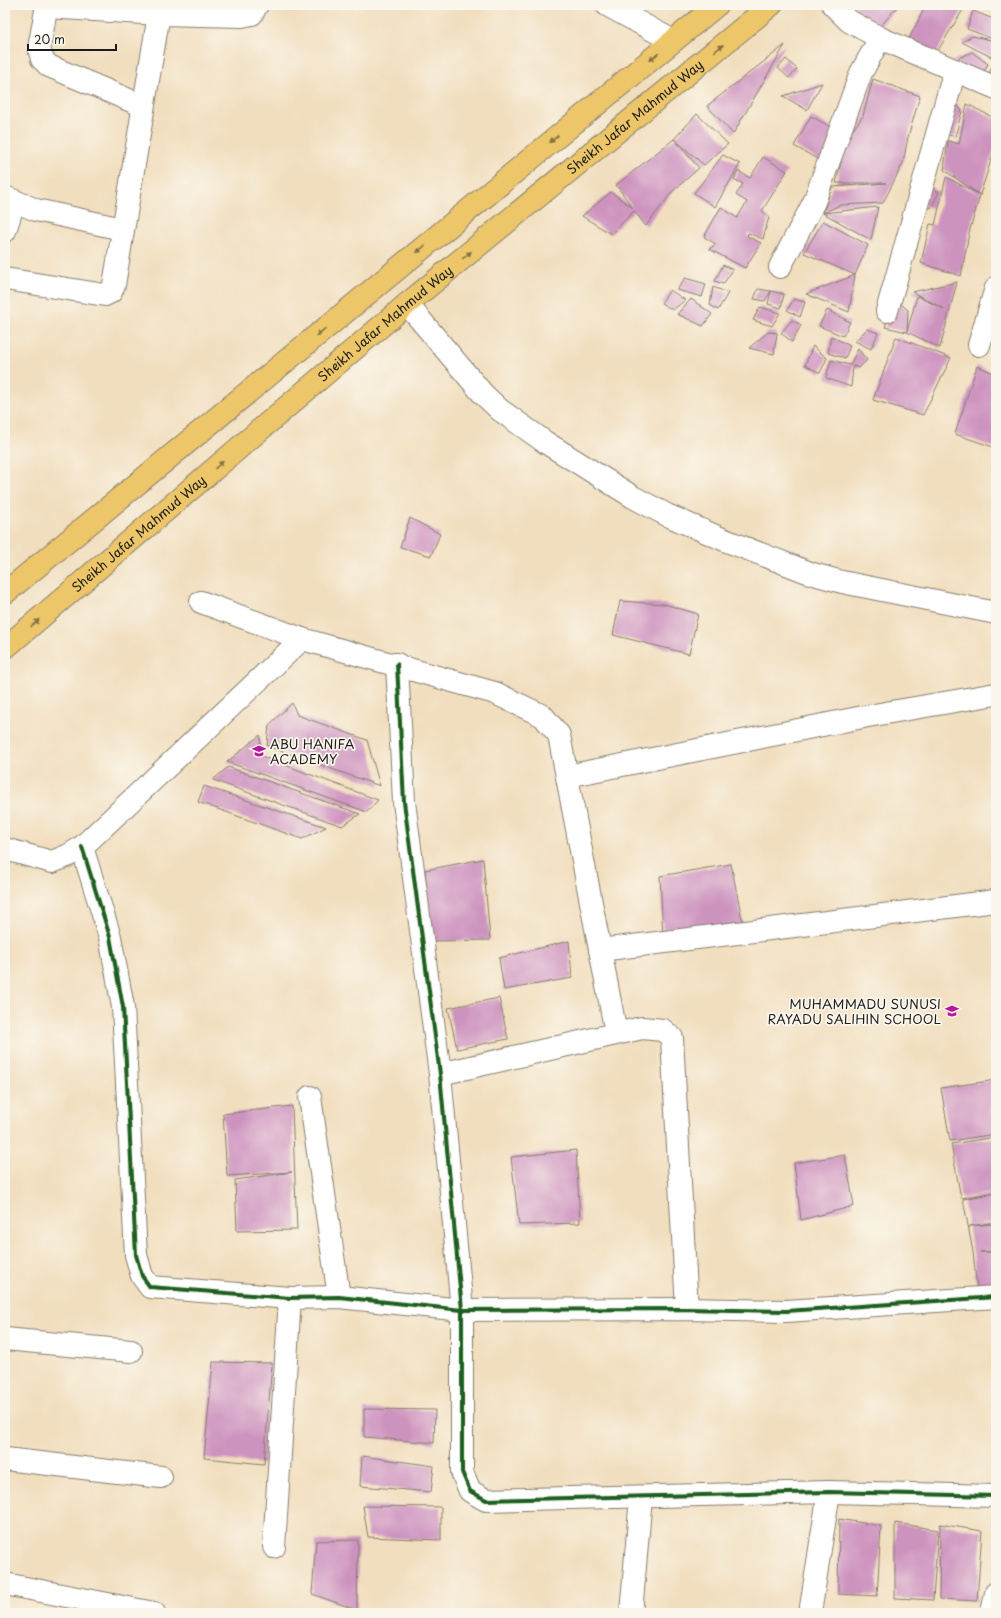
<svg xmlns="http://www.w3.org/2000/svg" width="1001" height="1618" viewBox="0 0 1001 1618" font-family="'Playpen Sans',sans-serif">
  <rect width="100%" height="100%" fill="#fbf7ec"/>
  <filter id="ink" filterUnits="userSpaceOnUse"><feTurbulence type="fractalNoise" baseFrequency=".025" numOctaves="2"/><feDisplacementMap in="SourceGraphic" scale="8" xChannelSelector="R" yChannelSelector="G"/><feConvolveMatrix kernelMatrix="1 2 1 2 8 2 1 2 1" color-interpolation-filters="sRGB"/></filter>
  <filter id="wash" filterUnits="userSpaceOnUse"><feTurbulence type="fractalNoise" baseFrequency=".012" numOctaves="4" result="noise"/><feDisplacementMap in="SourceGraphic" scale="16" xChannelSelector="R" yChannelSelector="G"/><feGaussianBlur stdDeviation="0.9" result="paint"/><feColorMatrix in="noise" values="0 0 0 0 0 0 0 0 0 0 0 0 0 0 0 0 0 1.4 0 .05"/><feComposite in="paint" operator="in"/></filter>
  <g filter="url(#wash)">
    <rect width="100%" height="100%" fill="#f1debe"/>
    <g id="blocks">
      <g fill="#cd93bf">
        <polygon points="857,5 899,5 879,28 846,16"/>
        <polygon points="926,5 966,5 935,55 908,41"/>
        <polygon points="983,5 996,5 996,10"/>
        <polygon points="973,11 996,20 996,40 967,29"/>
        <polygon points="972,36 996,41 995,59 962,42"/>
        <polygon points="785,45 733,134 707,106"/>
        <polygon points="972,52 988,64 982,75 952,61"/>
        <polygon points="786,59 797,69 789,78 778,68"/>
        <polygon points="992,66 996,68 996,82 987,79"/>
        <polygon points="873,79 920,96 908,137 903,163 883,203 840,205 823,213 832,187 886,183 836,183 847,138 863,116"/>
        <polygon points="822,83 807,110 783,96"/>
        <polygon points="952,97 962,111 955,137 943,133"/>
        <polygon points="967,104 996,119 996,144 980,195 944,170 948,141 959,144"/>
        <polygon points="697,114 728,144 704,165 674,139 699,168 673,191 646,226 634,211 611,234 582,216 611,192 633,208 616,185 674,139"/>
        <polygon points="811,116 838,131 821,161 794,146"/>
        <polygon points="723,155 740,164 715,207 694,193"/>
        <polygon points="763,157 787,171 762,211 769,217 763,239 748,233 747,236 761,243 745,268 709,249 716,244 704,237 721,207 737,218 747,202 736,195 743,184 734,179 738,171 750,178"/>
        <polygon points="946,177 980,195 969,233 961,276 921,263 930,224 935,225"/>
        <polygon points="929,186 939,192 931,208 923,205"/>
        <polygon points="878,207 871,240 823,213"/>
        <polygon points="823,221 868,245 855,275 849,312 806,294 855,275 804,253"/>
        <polygon points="723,265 733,270 723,284 715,281"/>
        <polygon points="685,278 706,284 702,297 677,290"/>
        <polygon points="957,282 940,348 907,332 917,296 944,309 912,292"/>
        <polygon points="713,287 728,293 718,310 710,305"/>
        <polygon points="758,289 771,291 765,301 754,299"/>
        <polygon points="670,290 685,300 673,310 661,303"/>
        <polygon points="771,291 784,294 781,308 768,304"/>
        <polygon points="691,299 712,314 703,326 677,314"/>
        <polygon points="794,299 805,302 800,317 787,310"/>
        <polygon points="895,299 908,310 907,332 885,327"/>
        <polygon points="760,307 780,313 772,326 753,320"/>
        <polygon points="827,310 850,322 843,336 819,326"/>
        <polygon points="792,320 801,325 792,342 781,333"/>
        <polygon points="867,329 878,333 871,349 855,341"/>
        <polygon points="768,332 777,333 774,354 749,348"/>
        <polygon points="831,336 850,346 845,358 828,353"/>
        <polygon points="896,337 951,358 923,415 873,400"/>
        <polygon points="813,346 827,358 820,373 805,365"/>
        <polygon points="858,349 867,360 859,368 853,366 851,387 826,378 831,360 850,365"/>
        <polygon points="977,366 996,374 996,448 955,434"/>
        <polygon points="410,518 440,534 431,556 400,547"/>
        <polygon points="620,601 664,604 698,614 689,654 613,635"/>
        <polygon points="292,703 297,715 367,740 380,786 267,746 269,725"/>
        <polygon points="260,735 261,756 378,800 367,812 227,762"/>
        <polygon points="228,767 360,814 342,826 213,780"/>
        <polygon points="204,786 326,827 302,839 198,802"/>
        <polygon points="483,859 490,940 431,941 425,870"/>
        <polygon points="731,864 743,924 663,937 660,876"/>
        <polygon points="569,941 572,978 504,990 499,958"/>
        <polygon points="499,998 508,1039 457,1049 448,1008"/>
        <polygon points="996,1080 996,1134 950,1141 941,1088"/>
        <polygon points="292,1106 297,1230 237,1231 235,1180 292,1172 227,1176 223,1114"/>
        <polygon points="996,1137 996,1192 961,1198 951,1144"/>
        <polygon points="576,1150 580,1223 519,1225 511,1157"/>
        <polygon points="845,1155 854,1206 801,1220 794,1163"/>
        <polygon points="996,1193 996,1222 970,1226 996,1224 996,1251 980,1252 996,1252 996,1287 977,1289 973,1252 963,1199"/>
        <polygon points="213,1362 272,1363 264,1464 204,1458"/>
        <polygon points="364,1409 435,1410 434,1443 364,1437"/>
        <polygon points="362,1456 434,1466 431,1492 360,1486"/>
        <polygon points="363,1506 441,1507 441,1540 368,1537"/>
        <polygon points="839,1519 881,1526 877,1596 838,1594"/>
        <polygon points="895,1523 938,1530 933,1600 895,1598"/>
        <polygon points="940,1524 982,1531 977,1601 939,1599"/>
        <polygon points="358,1540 357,1610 312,1594 316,1541"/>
      </g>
    </g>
  </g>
  <g filter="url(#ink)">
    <use href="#blocks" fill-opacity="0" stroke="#867d6d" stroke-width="1"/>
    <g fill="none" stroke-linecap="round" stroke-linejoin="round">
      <g stroke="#867d6d" stroke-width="24">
        <g id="minor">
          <polyline points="47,5 39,48 42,59 49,66 143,106"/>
          <polyline points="607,5 673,41"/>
          <polyline points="833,5 849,21 880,38 996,88"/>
          <polyline points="47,7 159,14 242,16 252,14 257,5"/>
          <polyline points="5,197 36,210 122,229"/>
          <polyline points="5,231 14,202"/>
          <polyline points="780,267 814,202 861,73 880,38"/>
          <polyline points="5,279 105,295 111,292 114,285 159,14"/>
          <polyline points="407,304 483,394 500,410 545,442 633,497 667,515 727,541 810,573 842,582 996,613"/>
          <polyline points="887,311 955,70"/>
          <polyline points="979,345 996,288"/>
          <polyline points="201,602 302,639 495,693 543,716 559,735 616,1033"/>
          <polyline points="397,664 404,802 440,1074 462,1310 462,1472 470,1491 486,1500 829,1492 996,1496"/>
          <polyline points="567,776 868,716 996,694"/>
          <polyline points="82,847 110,937 123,1007 136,1255 142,1276 150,1287 290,1298 339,1297 462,1310 687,1309 786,1311 996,1297"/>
          <polyline points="5,849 52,862 67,856 82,847 302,639"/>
          <polyline points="600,950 996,901"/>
          <polyline points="440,1074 642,1028 663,1030 672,1038 687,1309"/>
          <polyline points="310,1097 339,1297"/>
          <polyline points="5,1339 131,1351"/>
          <polyline points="5,1459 161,1477"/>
          <polyline points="274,1547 290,1298"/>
          <polyline points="5,1584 154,1613"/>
          <polyline points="631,1613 641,1497"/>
          <polyline points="810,1613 829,1492"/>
          <polyline points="992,1613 996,1593"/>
        </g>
      </g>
      <g stroke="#867d6d" stroke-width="24">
        <g id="primary">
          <polyline points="5,593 717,5"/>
          <path id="s1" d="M5 648 407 304 771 5"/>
        </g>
      </g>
      <use href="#minor" stroke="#fff" stroke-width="22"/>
      <use href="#primary" stroke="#ecc669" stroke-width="22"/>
      <g stroke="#fbf7ec" stroke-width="6">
        <g id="cycleway">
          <polyline points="397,664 404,802 440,1074 462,1310 462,1472 470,1491 486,1500 829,1492 996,1496"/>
          <polyline points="82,847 110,937 123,1007 136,1255 142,1276 150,1287 290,1298 339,1297 462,1310 687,1309 786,1311 996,1297"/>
        </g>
      </g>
      <use href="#cycleway" stroke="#1b5e20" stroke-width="4"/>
    </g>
    <defs><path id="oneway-solid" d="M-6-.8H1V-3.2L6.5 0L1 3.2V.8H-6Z"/></defs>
    <g fill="#847142">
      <use href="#oneway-solid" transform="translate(719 48) rotate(-39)"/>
      <use href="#oneway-solid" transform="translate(654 57) rotate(140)"/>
      <use href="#oneway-solid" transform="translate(554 139) rotate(140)"/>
      <use href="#oneway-solid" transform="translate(421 249) rotate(140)"/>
      <use href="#oneway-solid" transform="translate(467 255) rotate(-39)"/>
      <use href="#oneway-solid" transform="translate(321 332) rotate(140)"/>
      <use href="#oneway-solid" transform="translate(219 465) rotate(-41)"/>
      <use href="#oneway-solid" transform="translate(35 623) rotate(-41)"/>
    </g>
  </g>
  <defs>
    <g id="school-bare" transform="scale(1.08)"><path d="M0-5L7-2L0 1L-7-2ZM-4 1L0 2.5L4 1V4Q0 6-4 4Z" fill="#b5179e" stroke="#fbf7ec" stroke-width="2.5" paint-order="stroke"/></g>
  </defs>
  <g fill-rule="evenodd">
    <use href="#school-bare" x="259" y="751"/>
    <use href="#school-bare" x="952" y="1011"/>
  </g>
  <g text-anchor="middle" stroke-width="3.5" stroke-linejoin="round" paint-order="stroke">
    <g font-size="13" fill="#1c1c1c" stroke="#fbf7ec">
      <text dy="5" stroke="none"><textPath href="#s1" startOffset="824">Sheikh Jafar Mahmud Way</textPath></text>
      <text dy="5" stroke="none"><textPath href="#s1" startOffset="500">Sheikh Jafar Mahmud Way</textPath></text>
      <text dy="5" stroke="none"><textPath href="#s1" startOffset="176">Sheikh Jafar Mahmud Way</textPath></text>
    </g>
    <g font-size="13" fill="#1c1c1c" stroke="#fbf7ec" text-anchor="start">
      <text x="270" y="749">ABU HANIFA<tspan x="270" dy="15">ACADEMY</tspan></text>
      <text x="941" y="1009" text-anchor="end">MUHAMMADU SUNUSI<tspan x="941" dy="15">RAYADU SALIHIN SCHOOL</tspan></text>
    </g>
  </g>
  <rect width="1001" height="1618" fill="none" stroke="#fbf7ec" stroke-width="20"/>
  <path d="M28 44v6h88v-6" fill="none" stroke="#1c1c1c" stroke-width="2"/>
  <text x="34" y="44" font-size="12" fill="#1c1c1c" stroke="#fbf7ec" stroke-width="3" paint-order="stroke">20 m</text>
</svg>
